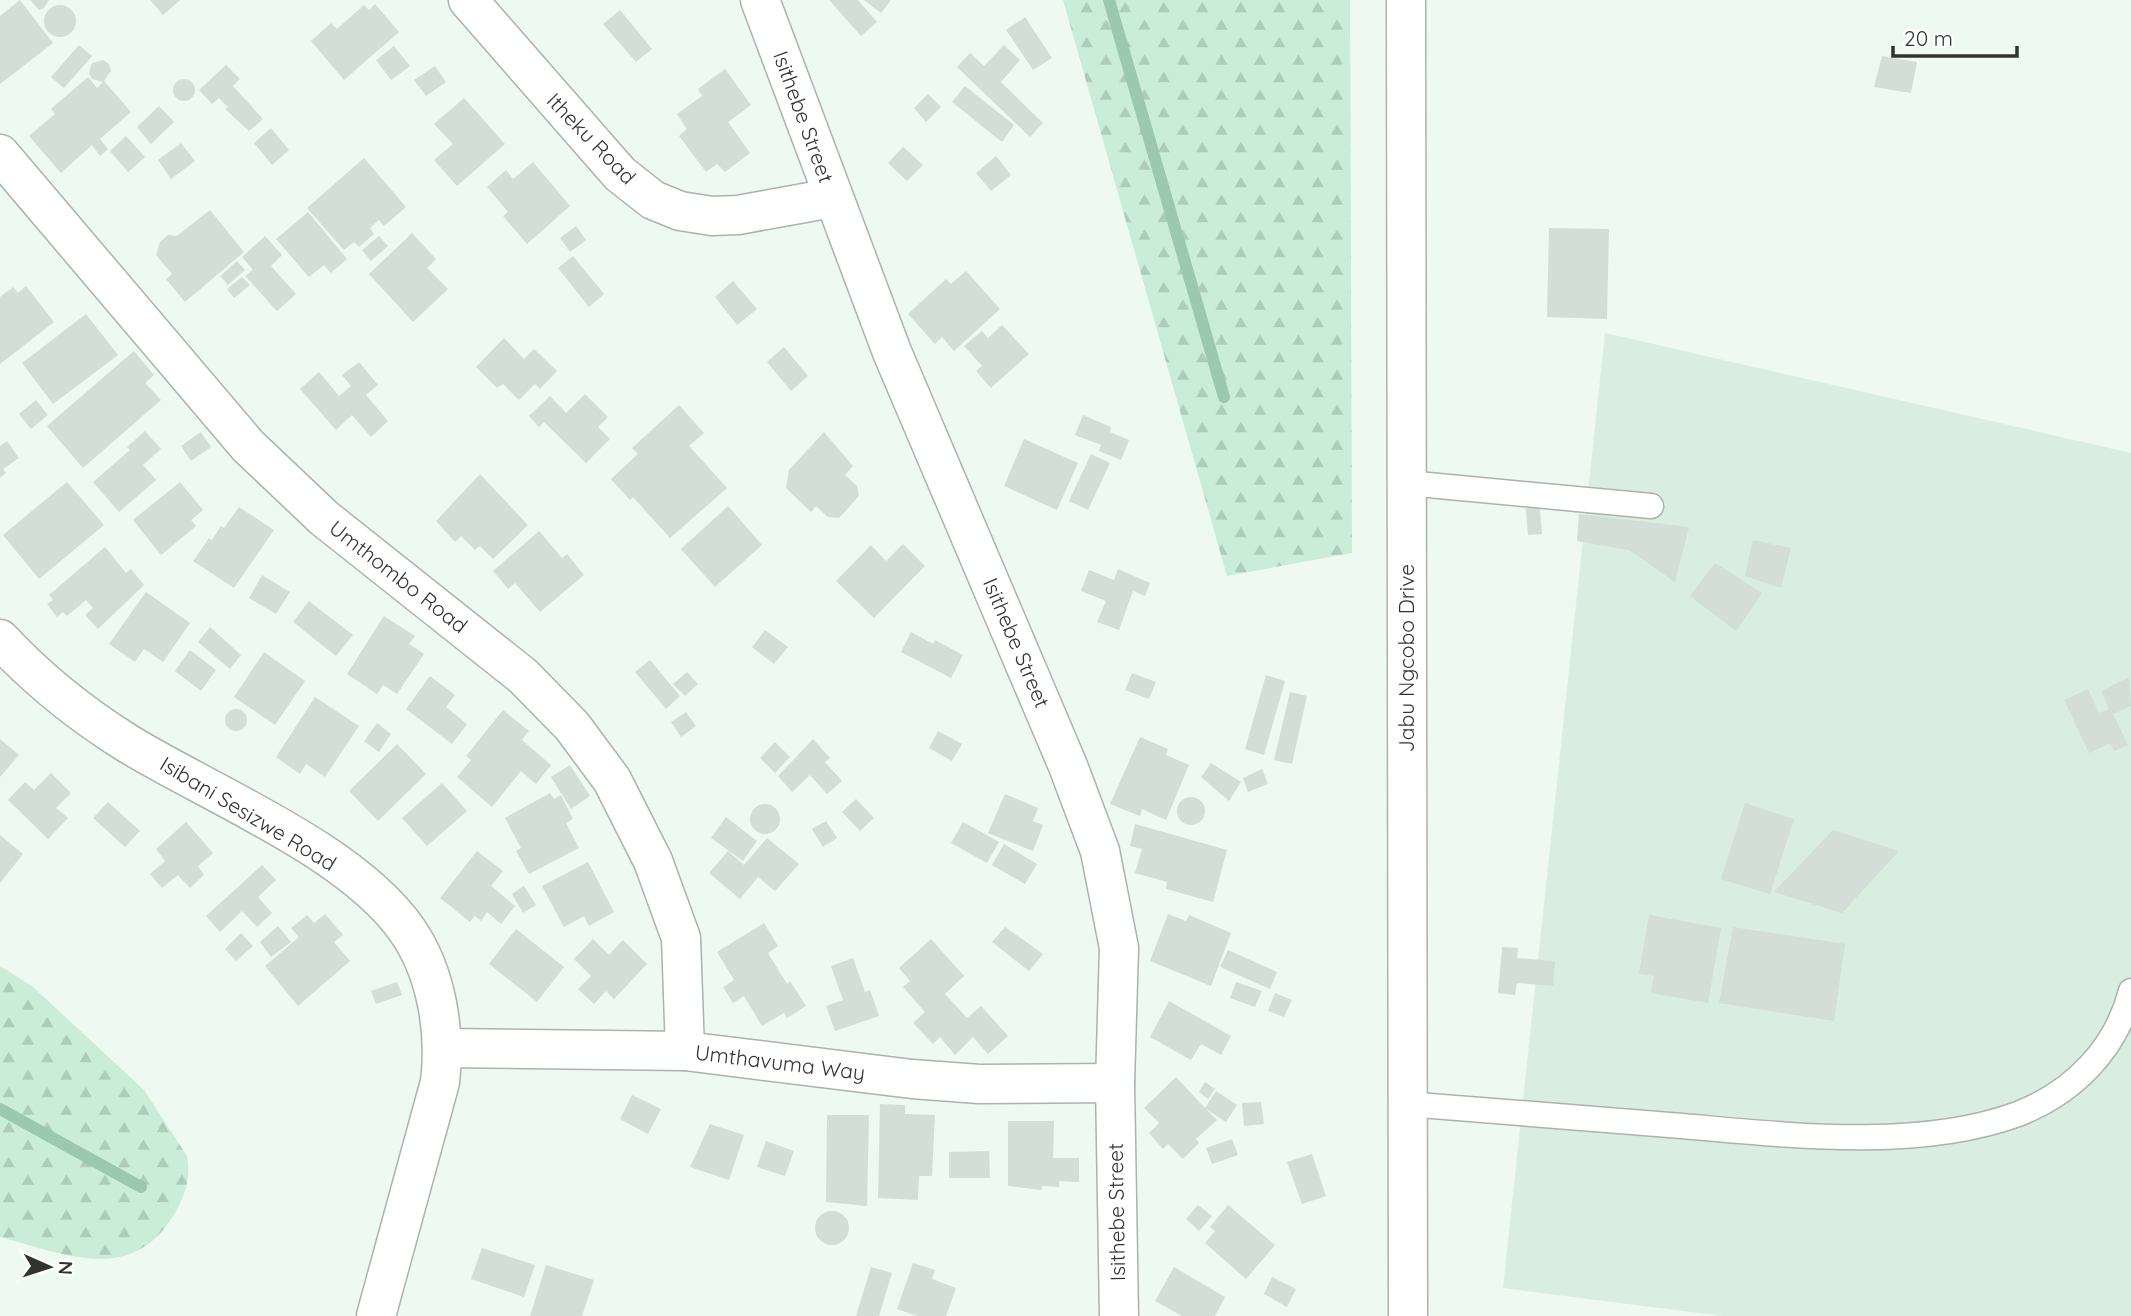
<svg xmlns="http://www.w3.org/2000/svg" width="2131" height="1316" viewBox="0 0 2131 1316" font-family="Quicksand,sans-serif">
  <defs>
    <pattern id="forest-firs" width="22" height="20" patternUnits="userSpaceOnUse" patternTransform="scale(1.75)"><rect width="22" height="20" fill="#caedd8"/><path d="M5 1l3.5 6h-7zM16 11l3.5 6h-7z" fill="#aeccba"/></pattern>
  </defs>
  <rect width="100%" height="100%" fill="#edf9f1"/>
  <polygon fill="#daede1" points="1605,333 2131,453 2131,1316 1722,1316 1503,1288"/>
  <g fill="url(#forest-firs)">
    <polygon points="1063,0 1350,0 1352,553 1227,576"/>
    <path d="M0 966 32 986 144 1090 187 1156C191 1178 185 1197 173 1216 130 1286 63 1253 0 1237Z"/>
  </g>
  <g fill="none" stroke-linecap="round" stroke-linejoin="round">
    <g stroke="#9cc8af" stroke-width="12">
      <polyline points="1109,0 1224,397"/>
      <polyline points="0,1109 141,1187"/>
    </g>
  </g>
  <g fill="#d2ded7">
    <polygon points="20,0 53,43 0,84 0,16"/>
    <polygon points="30,0 49,0 44,8 39,10"/>
    <polygon points="150,0 180,0 163,15"/>
    <polygon points="829,0 858,0 877,22 861,36"/>
    <polygon points="864,0 891,0 881,13"/>
    <polygon points="375,4 399,32 344,80 311,41 331,23 337,29 364,5 369,10"/>
    <circle cx="60" cy="21" r="16"/>
    <polygon points="620,10 652,49 636,62 603,24"/>
    <polygon points="1025,17 1052,58 1033,70 1006,30"/>
    <polygon points="79,45 92,56 64,88 51,77"/>
    <polygon points="1004,45 1020,60 1001,82 1043,123 1030,137 957,67 970,53 984,66"/>
    <polygon points="394,46 410,66 391,80 376,60"/>
    <polygon points="1882,56 1917,62 1911,93 1874,87"/>
    <polygon points="103,60 109,64 111,71 104,81 131,112 100,139 108,149 100,156 92,145 61,173 29,136 55,114 51,109 88,77 97,88 103,82 92,79 89,73 92,63"/>
    <polygon points="226,65 240,79 233,86 263,119 249,131 225,109 228,107 219,98 212,104 199,90"/>
    <polygon points="435,66 446,82 426,96 414,80"/>
    <polygon points="725,69 751,105 728,122 750,153 725,172 717,164 706,172 679,136 687,129 677,114 702,96 698,89"/>
    <circle cx="184" cy="90" r="11"/>
    <polygon points="965,86 1014,125 1002,142 952,102"/>
    <polygon points="928,94 941,107 926,122 914,108"/>
    <polygon points="464,98 505,144 457,186 434,160 453,144 434,124"/>
    <polygon points="159,106 174,122 151,144 137,127"/>
    <polygon points="271,128 289,150 272,165 254,143"/>
    <polygon points="126,136 145,157 128,172 110,151"/>
    <polygon points="181,143 195,161 171,179 158,160"/>
    <polygon points="903,147 923,165 907,181 888,163"/>
    <polygon points="996,156 1011,175 991,191 976,173"/>
    <polygon points="364,158 406,207 384,226 379,220 370,228 374,234 359,247 354,242 344,250 307,208"/>
    <polygon points="533,162 570,206 527,244 503,216 508,212 487,187 506,170 513,179"/>
    <polygon points="210,210 244,252 185,302 166,279 172,274 156,255 160,242 168,235 177,236"/>
    <polygon points="308,212 347,259 331,273 324,265 309,277 276,239"/>
    <polygon points="576,226 586,240 570,252 560,238"/>
    <polygon points="1549,228 1609,229 1607,319 1547,317"/>
    <polygon points="412,233 436,259 427,268 448,289 413,322 369,274"/>
    <polygon points="265,236 282,255 271,266 296,294 277,311 245,276 253,270 242,257"/>
    <polygon points="379,236 388,246 371,261 362,250"/>
    <polygon points="573,256 604,294 589,307 558,268"/>
    <polygon points="237,261 245,270 228,285 220,276"/>
    <polygon points="966,271 1000,309 954,351 942,337 935,344 908,314 946,279 951,284"/>
    <polygon points="242,277 250,285 234,298 227,289"/>
    <polygon points="733,281 757,309 737,325 715,297"/>
    <polygon points="26,286 54,322 0,364 0,297 13,287 18,293"/>
    <polygon points="86,314 118,355 53,404 22,363"/>
    <polygon points="1002,325 1029,354 991,388 976,371 982,366 964,346 982,331 988,338"/>
    <polygon points="504,338 524,359 534,349 557,371 540,389 535,384 519,400 503,384 497,388 476,367"/>
    <polygon points="784,347 808,376 791,391 767,362"/>
    <polygon points="134,351 154,375 145,383 161,400 83,468 47,426"/>
    <polygon points="359,362 378,385 366,395 388,421 371,437 352,415 336,430 300,389 319,372 339,396 351,386 342,375"/>
    <polygon points="585,394 608,417 598,427 610,439 586,463 544,422 539,427 529,416 550,396 566,413"/>
    <polygon points="36,400 48,415 31,429 19,414"/>
    <polygon points="679,405 704,433 689,446 727,488 670,538 633,497 630,500 611,479 638,454 632,448"/>
    <polygon points="1083,415 1111,427 1110,432 1129,440 1121,460 1099,451 1101,445 1075,435"/>
    <polygon points="145,431 161,449 143,465 156,480 119,512 93,482 130,450 127,447"/>
    <polygon points="201,432 211,447 191,461 181,446"/>
    <polygon points="824,432 853,466 845,475 857,486 859,496 839,518 828,517 816,506 811,512 786,488 789,470"/>
    <polygon points="1024,439 1078,463 1057,510 1004,486"/>
    <polygon points="7,441 19,458 3,469 6,473 0,478 0,446"/>
    <polygon points="1091,454 1110,463 1088,510 1069,501"/>
    <polygon points="480,474 528,525 493,559 480,546 475,550 461,536 455,542 436,521"/>
    <polygon points="67,482 104,525 39,579 3,535"/>
    <polygon points="180,482 203,510 191,520 196,526 161,555 133,520"/>
    <polygon points="1539,498 1542,534 1528,535 1525,499"/>
    <polygon points="728,506 762,545 715,587 681,549"/>
    <polygon points="239,507 274,530 234,588 193,561 209,538 212,540 221,526 224,528"/>
    <polygon points="1579,514 1689,527 1675,582 1629,550 1577,541"/>
    <polygon points="539,531 562,558 567,554 584,575 540,612 515,583 508,589 493,571"/>
    <polygon points="1753,540 1791,548 1781,588 1745,576"/>
    <polygon points="903,544 925,566 874,618 836,581 871,545 886,561"/>
    <polygon points="105,547 126,573 131,569 144,585 98,629 85,615 93,608 86,600 67,616 63,612 57,617 47,604 53,600 49,595"/>
    <polygon points="1715,563 1762,593 1736,631 1690,596"/>
    <polygon points="1118,569 1150,583 1145,596 1133,591 1119,630 1097,622 1106,601 1081,591 1089,570 1114,580"/>
    <polygon points="262,575 290,592 276,614 249,598"/>
    <polygon points="146,592 190,623 163,662 144,649 135,662 109,644"/>
    <polygon points="309,601 353,635 336,656 293,622"/>
    <polygon points="384,616 415,636 409,644 424,654 397,694 383,685 377,694 347,674"/>
    <polygon points="210,627 241,655 230,669 198,642"/>
    <polygon points="765,630 788,647 774,664 752,647"/>
    <polygon points="911,632 933,644 935,640 963,655 951,678 901,652"/>
    <polygon points="190,650 216,670 201,691 175,671"/>
    <polygon points="264,652 305,681 275,725 234,697"/>
    <polygon points="650,660 680,696 666,709 635,672"/>
    <polygon points="687,672 698,684 685,696 673,684"/>
    <polygon points="1132,673 1156,682 1149,699 1125,690"/>
    <polygon points="1266,675 1285,681 1264,755 1245,749"/>
    <polygon points="430,676 455,695 446,707 467,724 452,744 406,709"/>
    <polygon points="2129,677 2131,706 2113,714 2128,745 2114,751 2110,743 2089,753 2064,700 2088,689 2099,713 2109,709 2101,691"/>
    <polygon points="1290,692 1307,696 1292,764 1274,760"/>
    <polygon points="315,697 359,726 325,777 306,764 300,774 276,757"/>
    <circle cx="236" cy="720" r="11"/>
    <polygon points="503,710 529,731 522,740 551,765 536,784 521,771 492,807 457,777 471,760 466,756"/>
    <polygon points="686,712 696,726 681,737 671,722"/>
    <polygon points="377,723 391,734 379,752 364,741"/>
    <polygon points="938,731 962,744 952,761 929,748"/>
    <polygon points="1140,737 1168,749 1166,755 1189,765 1166,820 1142,809 1140,816 1110,804"/>
    <polygon points="0,739 19,755 0,777"/>
    <polygon points="813,739 830,758 825,762 842,781 827,794 810,775 792,792 778,776"/>
    <polygon points="775,742 790,757 775,773 760,758"/>
    <polygon points="397,744 426,774 378,821 349,791"/>
    <polygon points="1211,763 1241,782 1229,801 1201,777"/>
    <polygon points="570,765 590,796 571,809 551,777"/>
    <polygon points="1262,769 1268,784 1248,792 1243,778"/>
    <polygon points="51,773 71,793 56,808 68,818 48,839 8,800 25,782 34,790"/>
    <polygon points="442,783 467,811 427,846 402,818"/>
    <polygon points="550,793 554,799 561,795 573,819 566,823 579,848 529,874 516,851 521,848 505,818"/>
    <polygon points="1005,794 1038,808 1033,821 1043,825 1033,851 988,833"/>
    <circle cx="1191" cy="811" r="14"/>
    <polygon points="856,799 874,818 860,831 842,812"/>
    <polygon points="108,802 140,831 125,847 93,818"/>
    <polygon points="1745,803 1794,819 1770,894 1721,879"/>
    <circle cx="765" cy="819" r="15"/>
    <polygon points="726,817 757,841 743,861 711,838"/>
    <polygon points="826,821 837,838 823,847 812,829"/>
    <polygon points="186,822 213,853 198,866 204,875 190,888 178,875 162,888 150,874 165,861 156,849"/>
    <polygon points="963,822 999,842 987,863 951,843"/>
    <polygon points="1135,824 1227,850 1213,902 1166,889 1167,882 1135,873 1142,849 1130,846"/>
    <polygon points="1833,830 1899,851 1842,913 1774,892"/>
    <polygon points="0,835 23,854 0,883"/>
    <polygon points="767,838 799,864 775,891 758,877 740,899 709,873 728,851 744,865"/>
    <polygon points="1004,844 1037,864 1025,884 992,865"/>
    <polygon points="477,851 503,871 491,886 515,906 501,924 487,912 481,921 475,916 470,922 440,898"/>
    <polygon points="588,862 614,912 589,926 584,916 564,927 542,886"/>
    <polygon points="262,865 276,880 258,897 272,913 257,927 242,911 220,932 206,916"/>
    <polygon points="524,886 536,905 523,913 512,894"/>
    <polygon points="325,914 343,935 334,942 350,961 298,1006 265,966 299,937 291,928 307,915 314,923"/>
    <polygon points="1168,914 1186,921 1189,915 1231,933 1211,986 1150,961"/>
    <polygon points="1649,915 1721,928 1708,1003 1651,993 1654,976 1639,974"/>
    <polygon points="764,923 778,946 768,953 787,984 790,981 806,1006 787,1018 784,1013 762,1026 744,996 733,1003 723,987 734,980 717,952"/>
    <polygon points="278,926 291,942 271,957 260,942"/>
    <polygon points="1005,927 1043,954 1029,971 992,942"/>
    <polygon points="1733,927 1845,944 1834,1021 1719,1003"/>
    <polygon points="516,929 564,967 537,1002 489,964"/>
    <polygon points="241,933 253,946 236,961 225,949"/>
    <polygon points="593,939 609,955 623,940 647,964 614,999 606,991 594,1004 578,989 591,976 574,959"/>
    <polygon points="931,939 964,976 945,994 967,1018 981,1006 1008,1036 988,1054 973,1037 955,1055 940,1037 933,1044 913,1023 925,1012 903,987 910,981 899,968"/>
    <polygon points="1502,947 1518,948 1517,958 1555,961 1553,986 1517,983 1515,995 1498,993"/>
    <polygon points="1228,950 1277,972 1270,989 1220,967"/>
    <polygon points="853,958 865,992 870,990 879,1016 835,1031 826,1006 843,1000 831,966"/>
    <polygon points="397,982 402,995 376,1004 371,991"/>
    <polygon points="1236,982 1262,991 1255,1007 1230,998"/>
    <polygon points="1275,993 1292,1000 1284,1017 1268,1011"/>
    <polygon points="1169,1001 1231,1036 1221,1055 1201,1044 1191,1060 1150,1037"/>
    <polygon points="1176,1077 1205,1108 1216,1091 1237,1105 1226,1122 1206,1109 1217,1120 1196,1139 1199,1143 1183,1159 1168,1144 1163,1149 1149,1133 1159,1123 1144,1108"/>
    <polygon points="1205,1082 1215,1089 1208,1099 1199,1092"/>
    <polygon points="632,1095 661,1109 648,1134 620,1119"/>
    <polygon points="1261,1102 1264,1124 1244,1126 1242,1103"/>
    <polygon points="880,1104 905,1105 905,1114 935,1115 932,1176 919,1176 918,1200 878,1198"/>
    <polygon points="827,1115 869,1115 867,1206 826,1202"/>
    <polygon points="1008,1121 1054,1121 1053,1158 1079,1158 1079,1182 1059,1181 1059,1187 1042,1186 1042,1190 1008,1186"/>
    <polygon points="710,1124 744,1135 729,1180 690,1167"/>
    <polygon points="1232,1139 1238,1155 1212,1164 1206,1148"/>
    <polygon points="766,1141 794,1151 785,1176 757,1167"/>
    <polygon points="989,1151 990,1178 949,1178 949,1152"/>
    <polygon points="1312,1154 1326,1196 1302,1204 1287,1162"/>
    <polygon points="1198,1205 1212,1216 1199,1231 1186,1219"/>
    <polygon points="1228,1205 1275,1245 1246,1279 1205,1243 1215,1231 1210,1227"/>
    <circle cx="832" cy="1228" r="17"/>
    <polygon points="482,1248 535,1265 524,1297 471,1279"/>
    <polygon points="913,1263 935,1270 932,1279 956,1288 946,1316 917,1316 897,1309"/>
    <polygon points="546,1265 594,1280 582,1316 530,1316"/>
    <polygon points="871,1267 892,1273 879,1316 856,1316"/>
    <polygon points="1174,1267 1225,1297 1215,1316 1182,1316 1155,1301"/>
    <polygon points="1272,1277 1296,1289 1287,1307 1264,1294"/>
  </g>
  <g fill="none" stroke-linecap="round" stroke-linejoin="round">
    <g stroke="#a8b4ac" stroke-width="27">
      <g id="lane">
        <polyline points="1407,483 1651,506"/>
        <path d="M1408 1104C1499 1112 1590 1119 1682 1126 1786 1135 1918 1151 2018 1114 2074 1092 2116 1049 2131 991"/>
      </g>
    </g>
    <g stroke="#a8b4ac" stroke-width="41">
      <g id="street">
        <polyline points="468,0 620,174 653,200 680,211 712,216 738,215 832,198"/>
        <polyline points="760,0 892,352 1068,766 1100,851 1119,948 1115,1083 1119,1316"/>
        <polyline points="0,154 248,446 324,518 523,676 572,726 612,780 653,861 681,938 685,1051"/>
        <path d="M0 639C38 680 79 713 127 743 210 794 351 850 407 930 437 973 446 1032 440 1082L376 1316"/>
        <polyline points="444,1048 685,1051 912,1079 979,1084 1115,1083"/>
      </g>
    </g>
    <g stroke="#a8b4ac" stroke-width="41">
      <polyline id="secondary" points="1406,0 1408,1316"/>
    </g>
    <use href="#lane" stroke="#fff" stroke-width="24"/>
    <use href="#street" stroke="#fff" stroke-width="38"/>
    <use href="#secondary" stroke="#fff" stroke-width="38"/>
  </g>
  <g text-anchor="middle" stroke-width="5" stroke-linejoin="round" paint-order="stroke">
    <g font-size="21" fill="#2f3331" stroke="#fff">
      <text transform="translate(803 117) rotate(70)" y="7">Isithebe Street</text>
      <text transform="translate(591 139) rotate(46)" y="7">Itheku Road</text>
      <text transform="translate(398 577) rotate(38)" y="7">Umthombo Road</text>
      <text transform="translate(1016 643) rotate(67)" y="7">Isithebe Street</text>
      <text transform="translate(1407 658) rotate(-90)" y="7">Jabu Ngcobo Drive</text>
      <text transform="translate(248 814) rotate(31)" y="7">Isibani Sesizwe Road</text>
      <text transform="translate(780 1063) rotate(7)" y="7">Umthavuma Way</text>
      <text transform="translate(1117 1212) rotate(-91)" y="7">Isithebe Street</text>
    </g>
  </g>
  <g transform="translate(49 1267) rotate(93)" stroke="#ffffff" stroke-width="5" paint-order="stroke">
  <path d="M0-5L12 26L0 18L-12 26Z" fill="#2f3331"/>
  <text y="-10" font-size="19" font-weight="bold" text-anchor="middle" fill="#2f3331">N</text>
  </g>
  <path d="M1893 46v10h124v-10" fill="none" stroke="#2f3331" stroke-width="3.5"/>
  <text x="1904" y="46" font-size="21" fill="#2f3331" stroke="#ffffff" stroke-width="5" paint-order="stroke">20 m</text>
</svg>
